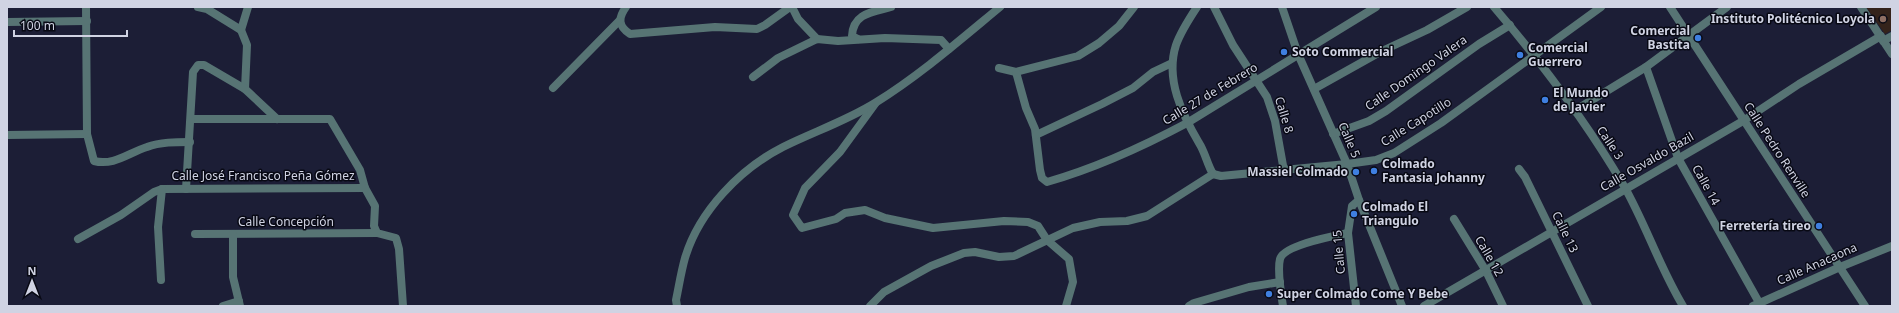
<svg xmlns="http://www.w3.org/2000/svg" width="1899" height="313" viewBox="0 0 1899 313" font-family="'Noto Sans',sans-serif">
  <rect width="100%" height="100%" fill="#1c1e36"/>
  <polygon fill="#34231b" points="1866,7 1892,7 1892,30 1885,34"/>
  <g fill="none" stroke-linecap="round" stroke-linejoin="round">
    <g stroke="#577474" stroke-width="8">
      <path d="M86 7 87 134 94 161C114 166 128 153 147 147 160 142 176 142 190 142"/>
      <polyline points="198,7 207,9 241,30 247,45 245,89"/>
      <path d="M626 7C618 18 618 26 630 34L715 27 757 29 765 25 790 7"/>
      <polyline points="792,7 798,19 817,39"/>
      <path d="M1197 7C1189 19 1181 31 1176 45 1165 79 1182 114 1199 143 1205 152 1207 164 1213 174"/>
      <polyline points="1214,7 1233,45 1267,97 1275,121 1284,171"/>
      <polyline points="1282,7 1298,54 1347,164 1359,200 1402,306"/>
      <path d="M1494 7C1542 63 1587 123 1624 186 1646 225 1660 268 1683 306"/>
      <polyline points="1670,7 1865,306"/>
      <polyline points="1861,7 1892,54"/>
      <polyline points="7,22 87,21"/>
      <polyline points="241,30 248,7"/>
      <path d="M858 39 852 36C853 13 873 12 891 7"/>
      <polyline points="1883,41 1892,36"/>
      <polyline points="1646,67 1678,158 1761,306"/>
      <polyline points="999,68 1016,72 1078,56 1099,43 1119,26 1134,7"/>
      <path d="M1016 72 1026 108 1035 129 1040 170 1042 178 1047 182C1096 168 1142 147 1187 123L1376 7"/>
      <polyline points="753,77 778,58 817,39 838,41 885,38 941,40 949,49"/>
      <polyline points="553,88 620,20"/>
      <polyline points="1314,89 1382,51 1427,30 1467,7"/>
      <polyline points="875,104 840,152 805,188 793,215 802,228 836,219 845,213 865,210 885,218 933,228 1004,221 1028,222 1038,226 1047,240 1069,259 1073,282 1066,306"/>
      <polyline points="1574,111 1646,67 1727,7"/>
      <polyline points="191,119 330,119 360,170 365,188 375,206 374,226 377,233 396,238 399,249 403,306"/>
      <polyline points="1333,134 1369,121 1386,111 1479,44 1510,25"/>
      <polyline points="7,135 87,134"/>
      <polyline points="1036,135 1102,104 1133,88 1153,72 1172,63"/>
      <polyline points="1519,169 1525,177 1588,306"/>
      <polyline points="1213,174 1221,176 1347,164 1376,160 1394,153 1441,123 1601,7"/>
      <polyline points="186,189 193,72 198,65 204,65 245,89 277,119"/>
      <polyline points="1454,219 1486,271 1503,306"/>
      <polyline points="195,234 377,233"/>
      <polyline points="233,234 233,277 240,306"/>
      <polyline points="78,239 121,215 154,192 162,189 365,188"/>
      <polyline points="161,280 158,227 162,189"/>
      <polyline points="223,306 239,301"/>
      <polyline points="870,306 884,292 931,266 964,253 975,252 999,257 1014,256 1073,228 1100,222 1127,221 1147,216 1213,174"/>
      <polyline points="1189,306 1194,303 1249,287 1280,282"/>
      <path d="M1283 306C1281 293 1277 271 1280 259 1284 245 1334 236 1348 233"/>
      <polyline points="1356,306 1348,233 1352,206 1359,200"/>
      <polyline points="1424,306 1743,121 1799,84 1881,36"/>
      <polyline points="1753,306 1840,267 1892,246"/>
    </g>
    <path stroke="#577474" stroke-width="8" d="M677 306 676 300C679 286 681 272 685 258 699 211 740 169 783 147 813 132 846 121 875 103 920 75 960 40 1000 7"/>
  </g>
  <circle fill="#8d6e63" stroke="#080914" stroke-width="1.5" cx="1883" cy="19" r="4"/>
  <g fill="#3f7fe0" stroke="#080914" stroke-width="1.5">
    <circle cx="1698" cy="38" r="4"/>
    <circle cx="1284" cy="52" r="4"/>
    <circle cx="1520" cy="55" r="4"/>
    <circle cx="1545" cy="100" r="4"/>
    <circle cx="1374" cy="171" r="4"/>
    <circle cx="1356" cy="172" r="4"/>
    <circle cx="1354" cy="214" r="4"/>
    <circle cx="1819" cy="226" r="4"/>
    <circle cx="1269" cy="294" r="4"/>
  </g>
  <g text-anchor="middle" stroke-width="3" stroke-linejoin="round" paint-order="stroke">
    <g font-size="12" font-weight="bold" fill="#d0d3e3" stroke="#080914" text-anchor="start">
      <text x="1875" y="23" text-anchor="end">Instituto Politécnico Loyola</text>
      <text x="1690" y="35" text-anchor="end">Comercial<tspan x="1690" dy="14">Bastita</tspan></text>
      <text x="1528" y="52">Comercial<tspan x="1528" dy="14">Guerrero</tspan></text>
      <text x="1292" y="56">Soto Commercial</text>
      <text x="1553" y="97">El Mundo<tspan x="1553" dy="14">de Javier</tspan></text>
      <text x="1382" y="168">Colmado<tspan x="1382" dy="14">Fantasia Johanny</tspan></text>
      <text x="1348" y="176" text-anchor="end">Massiel Colmado</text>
      <text x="1362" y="211">Colmado El<tspan x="1362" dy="14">Triangulo</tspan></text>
      <text x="1811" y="230" text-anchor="end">Ferretería tireo</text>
      <text x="1277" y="298">Super Colmado Come Y Bebe</text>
    </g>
    <g font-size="12" fill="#d0d3e3" stroke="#080914">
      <text transform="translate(1416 73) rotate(-35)" y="4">Calle Domingo Valera</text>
      <text transform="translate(1210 94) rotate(-31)" y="4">Calle 27 de Febrero</text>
      <text transform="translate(1284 115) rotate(73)" y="4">Calle 8</text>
      <text transform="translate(1416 122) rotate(-32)" y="4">Calle Capotillo</text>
      <text transform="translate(1349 140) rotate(67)" y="4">Calle 5</text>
      <text transform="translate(1610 143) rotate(56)" y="4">Calle 3</text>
      <text transform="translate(1777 150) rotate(57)" y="4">Calle Pedro Renville</text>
      <text transform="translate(1647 162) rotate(-30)" y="4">Calle Osvaldo Bazil</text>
      <text x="263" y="180">Calle José Francisco Peña Gómez</text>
      <text transform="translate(1706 185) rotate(61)" y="4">Calle 14</text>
      <text x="286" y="226">Calle Concepción</text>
      <text transform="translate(1565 232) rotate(64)" y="4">Calle 13</text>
      <text transform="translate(1339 252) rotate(-95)" y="4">Calle 15</text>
      <text transform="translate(1489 256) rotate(60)" y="4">Calle 12</text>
      <text transform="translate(1817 264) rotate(-24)" y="4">Calle Anacaona</text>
    </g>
  </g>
  <rect width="1899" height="313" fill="none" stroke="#d0d3e3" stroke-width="16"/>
  <g transform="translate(32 281)" stroke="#080914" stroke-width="3" paint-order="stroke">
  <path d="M0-3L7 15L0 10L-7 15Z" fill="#d0d3e3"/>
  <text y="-6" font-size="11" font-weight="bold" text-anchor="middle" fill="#d0d3e3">N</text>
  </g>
  <path d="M14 30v6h113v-6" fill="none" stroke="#d0d3e3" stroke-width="2"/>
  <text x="20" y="30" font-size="12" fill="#d0d3e3" stroke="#080914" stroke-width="3" paint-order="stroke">100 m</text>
</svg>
